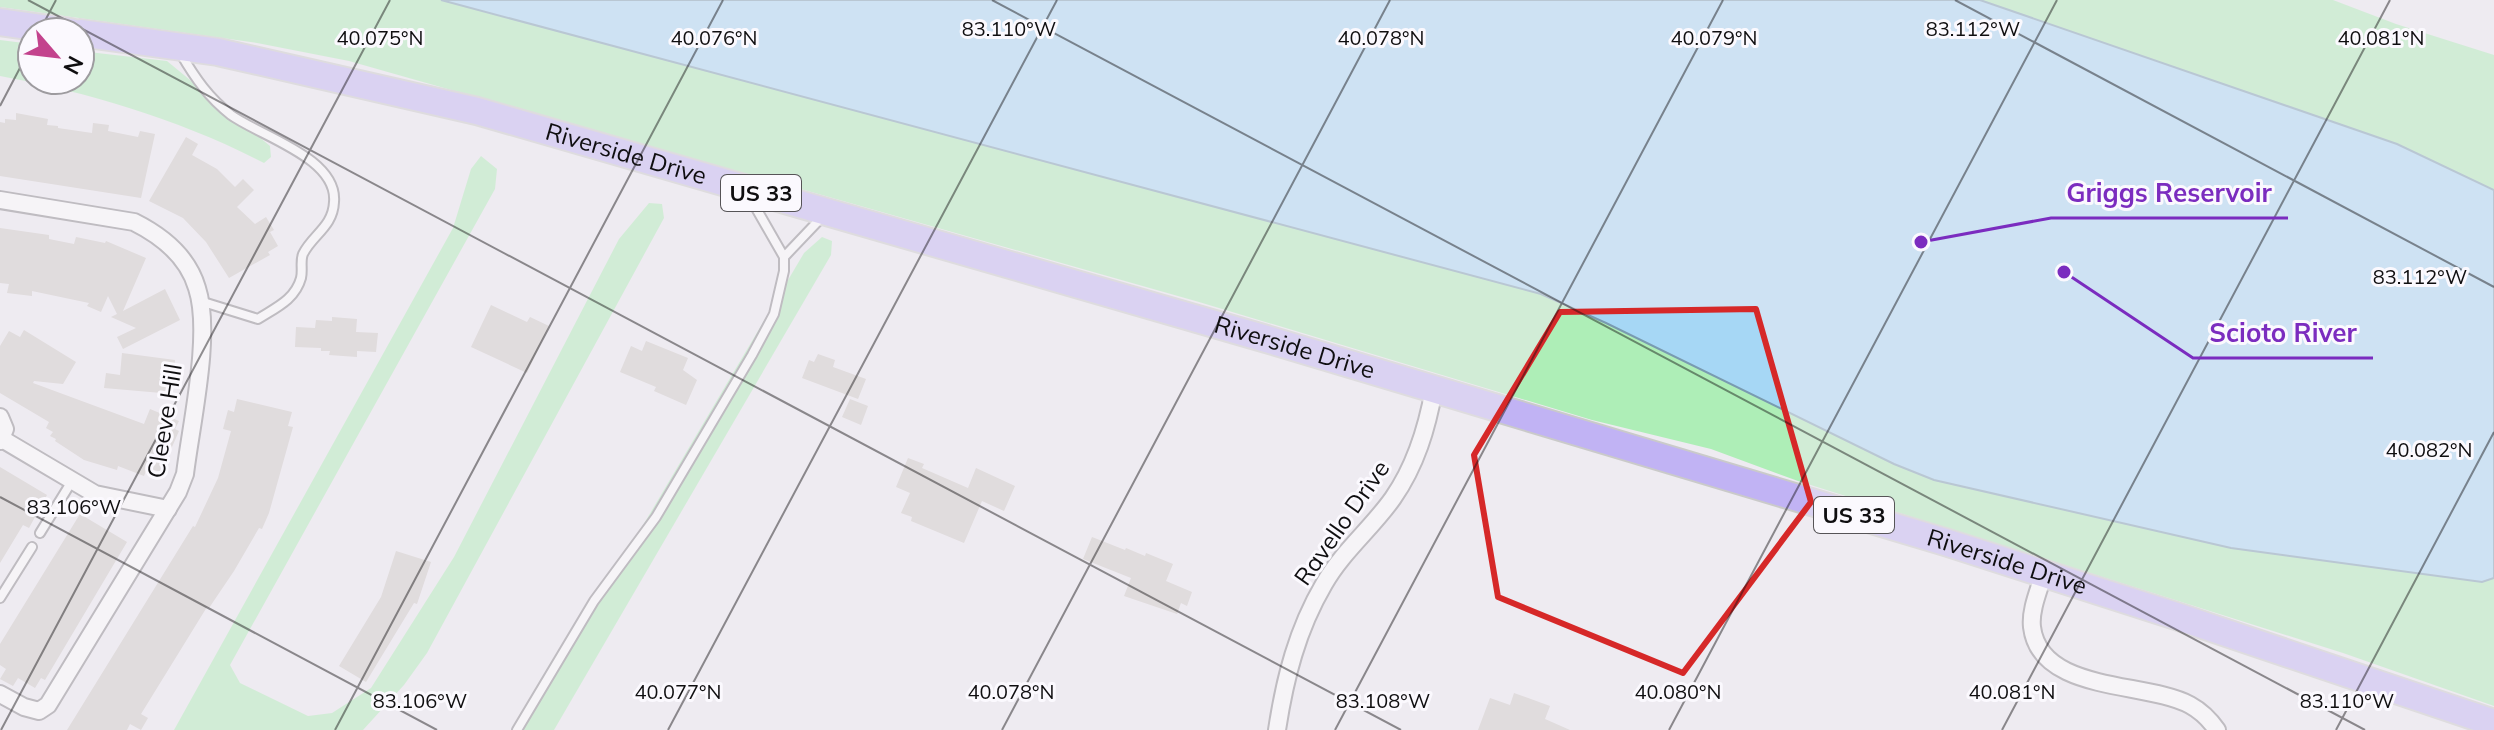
<svg xmlns="http://www.w3.org/2000/svg" width="2494" height="730" viewBox="0 0 2494 730" font-family="Mulish,sans-serif">
  <rect width="100%" height="100%" fill="#eeebf1"/>
  <g fill="#aeeeb7">
    <polygon points="0,0 441,0 1541,294 1606,323 1894,464 2482,582 2494,578 2494,706 2343,653 1798,481 1711,449 1592,420 1199,302 349,61 257,43 0,7"/>
    <polygon points="1980,0 2333,0 2396,24 2494,55 2494,190 2397,144"/>
    <path d="M0 40 32 44V80H80V51L167 61 270 146 271 157 264 163C181 120 91 93 0 76Z"/>
    <polygon points="481,156 497,169 495,189 230,665 240,683 308,716 332,713 371,688 454,557 619,239 649,203 662,204 664,218 427,653 404,685 363,730 174,730 453,228 471,169"/>
    <polygon points="822,237 832,241 831,255 554,730 522,730 804,253"/>
  </g>
  <polygon fill="#a6d7f5" stroke="#799bb0" stroke-width="2" points="441,0 1980,0 2397,144 2494,190 2494,578 2482,582 2231,548 1934,480 1894,464 1606,323 1541,294"/>
  <g fill="#cec9c5">
    <polygon points="16,113 48,119 47,125 58,126 58,128 92,133 93,123 109,125 108,131 138,137 140,131 155,134 141,198 0,176 0,122 5,123 5,119 16,120"/>
    <polygon points="186,137 198,144 192,155 217,169 235,187 243,179 254,190 237,207 255,224 266,217 274,230 270,232 278,246 268,252 270,255 229,278 206,242 183,218 149,201"/>
    <polygon points="0,228 49,235 49,239 74,244 76,237 105,243 106,241 146,258 123,311 165,289 180,320 123,349 117,337 136,328 111,317 117,314 108,296 101,312 87,306 89,303 32,291 32,296 7,293 9,284 0,283"/>
    <polygon points="491,305 527,322 530,317 549,326 527,373 471,347"/>
    <polygon points="332,317 357,319 356,332 378,333 376,352 357,351 357,357 329,355 330,351 321,351 321,348 295,347 296,327 315,328 316,320 332,321"/>
    <polygon points="24,330 76,362 63,384 34,381 33,383 144,424 150,409 179,421 175,429 179,431 161,472 147,468 144,476 118,466 117,470 84,460 55,441 56,439 50,436 53,432 46,428 49,422 0,393 0,346 9,331 20,337"/>
    <polygon points="646,341 688,358 683,370 697,380 686,405 654,391 656,387 620,372 631,346 642,351"/>
    <polygon points="122,353 175,360 173,394 104,388 106,373 120,375"/>
    <polygon points="818,354 835,360 833,367 866,379 858,399 802,378 809,360 814,362"/>
    <polygon points="237,399 292,412 288,426 293,427 269,513 262,529 259,528 234,571 209,608 207,607 141,714 148,718 141,730 130,724 127,730 67,730 193,526 195,527 218,478 231,431 223,429 228,410 234,412"/>
    <polygon points="850,399 868,406 861,425 842,417"/>
    <polygon points="908,458 924,464 922,468 968,488 976,468 1015,486 1004,511 982,501 964,543 911,521 912,517 901,513 910,493 896,487"/>
    <polygon points="0,467 47,495 29,528 23,525 0,563"/>
    <polygon points="80,514 127,542 45,680 41,678 35,688 18,678 13,686 0,679 6,669 0,665 0,644"/>
    <polygon points="1092,537 1125,550 1126,548 1145,556 1146,553 1173,564 1166,581 1192,592 1187,606 1181,603 1177,614 1124,596 1131,578 1083,559"/>
    <polygon points="396,551 431,562 417,604 414,603 366,682 339,666 381,597"/>
    <polygon points="1514,693 1550,706 1545,719 1570,730 1478,730 1490,698 1510,705"/>
  </g>
  <g fill="none" stroke-linecap="round" stroke-linejoin="round">
    <g stroke="#858388" stroke-width="12">
      <g id="lane">
        <path d="M181 54C195 78 209 98 231 115 260 136 338 158 334 202 333 227 312 235 303 254 300 261 303 270 301 278 295 300 275 308 258 319L200 301"/>
        <polyline points="749,196 784,257 823,216"/>
        <polyline points="40,533 72,481"/>
        <polyline points="0,598 32,547"/>
        <polyline points="517,730 594,601 656,517 752,355 774,314 784,271 784,257"/>
      </g>
    </g>
    <g stroke="#858388" stroke-width="20">
      <g id="street">
        <path d="M0 200 134 222C162 236 188 257 197 288 212 334 191 424 185 474L178 492 48 705 39 711 24 707 0 694"/>
        <polyline points="0,417 5,429 0,441"/>
        <polyline points="2,439 95,494 168,509"/>
        <path d="M2044 573C2039 590 2030 610 2032 627 2040 693 2145 681 2190 705 2201 711 2210 720 2217 730"/>
        <path d="M1277 730C1285 678 1297 630 1324 584 1342 552 1372 528 1393 498 1416 465 1427 428 1434 389"/>
      </g>
    </g>
    <g stroke="#cacaca" stroke-width="30">
      <g id="primary">
        <polyline points="0,22 71,32"/>
        <path id="s1" d="M80 33 218 52 477 111 1263 338 1945 542 2176 616 2494 723"/>
      </g>
    </g>
    <use href="#lane" stroke="#fff" stroke-width="8"/>
    <use href="#street" stroke="#fff" stroke-width="16"/>
    <use href="#primary" stroke="#c1b3f4" stroke-width="26"/>
  </g>
  <path d="M0 0H2494V730H0ZM1756 309 1811 502 1683 673 1498 597 1474 455 1560 312Z" fill="#eeebf1" fill-opacity=".55" fill-rule="evenodd"/>
  <path fill="none" stroke="#d62828" stroke-width="6" stroke-linejoin="round" d="M1756 309 1811 502 1683 673 1498 597 1474 455 1560 312Z"/>
  <path fill="none" stroke="#0f0e10" stroke-width="2" stroke-opacity="0.45" d="M28 0 1401 730M992 0 2365 730M1955 0 2494 287M39 32 56 0M0 106 32 45M0 497 437 730M1 730 390 0M335 730 723 0M668 730 1057 0M1002 730 1390 0M1335 730 1723 0M1669 730 2057 0M2002 730 2390 0M2336 730 2494 432"/>
  <g text-anchor="middle" stroke-width="6" stroke-linejoin="round" paint-order="stroke">
    <g fill="#fbf9fe" stroke="#565457" stroke-width="2">
      <rect x="721" y="175" width="80" height="36" rx="6"/>
      <rect x="1814" y="497" width="80" height="36" rx="6"/>
    </g>
    <g font-size="22" font-weight="bold" fill="#0f0e10">
      <text x="761" y="201">US 33</text>
      <text x="1854" y="523">US 33</text>
    </g>
    <g font-size="24" fill="#0f0e10" stroke="#fbf9fe">
      <text dy="8" stroke="none"><textPath href="#s1" startOffset="560">Riverside Drive</textPath></text>
      <text dy="8" stroke="none"><textPath href="#s1" startOffset="1256">Riverside Drive</textPath></text>
      <text transform="translate(165 421) rotate(-81)" y="8">Cleeve Hill</text>
      <text transform="translate(1342 523) rotate(-55)" y="8">Ravello Drive</text>
      <text dy="8" stroke="none"><textPath href="#s1" startOffset="2000">Riverside Drive</textPath></text>
    </g>
  </g>
  <g font-size="20" text-anchor="middle" fill="#0f0e10" stroke="#fbf9fe" stroke-width="6" stroke-linejoin="round" paint-order="stroke">
    <text x="1009" y="36">83.110°W</text>
    <text x="1973" y="36">83.112°W</text>
    <text x="380" y="45">40.075°N</text>
    <text x="714" y="45">40.076°N</text>
    <text x="1381" y="45">40.078°N</text>
    <text x="1714" y="45">40.079°N</text>
    <text x="2381" y="45">40.081°N</text>
    <text x="2420" y="284">83.112°W</text>
    <text x="2429" y="457">40.082°N</text>
    <text x="74" y="514">83.106°W</text>
    <text x="678" y="699">40.077°N</text>
    <text x="1011" y="699">40.078°N</text>
    <text x="1678" y="699">40.080°N</text>
    <text x="2012" y="699">40.081°N</text>
    <text x="420" y="708">83.106°W</text>
    <text x="1383" y="708">83.108°W</text>
    <text x="2347" y="708">83.110°W</text>
  </g>
  <path fill="none" stroke="#7b2cbf" stroke-width="3" d="M1921 242L2051 218H2288M2064 272L2193 358H2373"/>
  <g fill="#7b2cbf" stroke="#fbf9fe" stroke-width="3">
    <circle cx="1921" cy="242" r="8"/>
    <circle cx="2064" cy="272" r="8"/>
  </g>
  <g font-size="26" text-anchor="middle" font-weight="bold" fill="#7b2cbf" stroke="#fbf9fe" stroke-width="6" stroke-linejoin="round" paint-order="stroke">
    <text x="2169" y="202">Griggs Reservoir</text>
    <text x="2283" y="342">Scioto River</text>
  </g>
  <g transform="translate(56 56) rotate(118)"><circle r="38" fill="#fbf9fe" stroke="#9d9b9f" stroke-width="2"/>
  <path d="M0-6L14 30L0 20L-14 30Z" fill="#c3438d"/>
  <text y="-12" font-size="22" font-weight="bold" text-anchor="middle" fill="#0f0e10">N</text>
  </g>
</svg>
